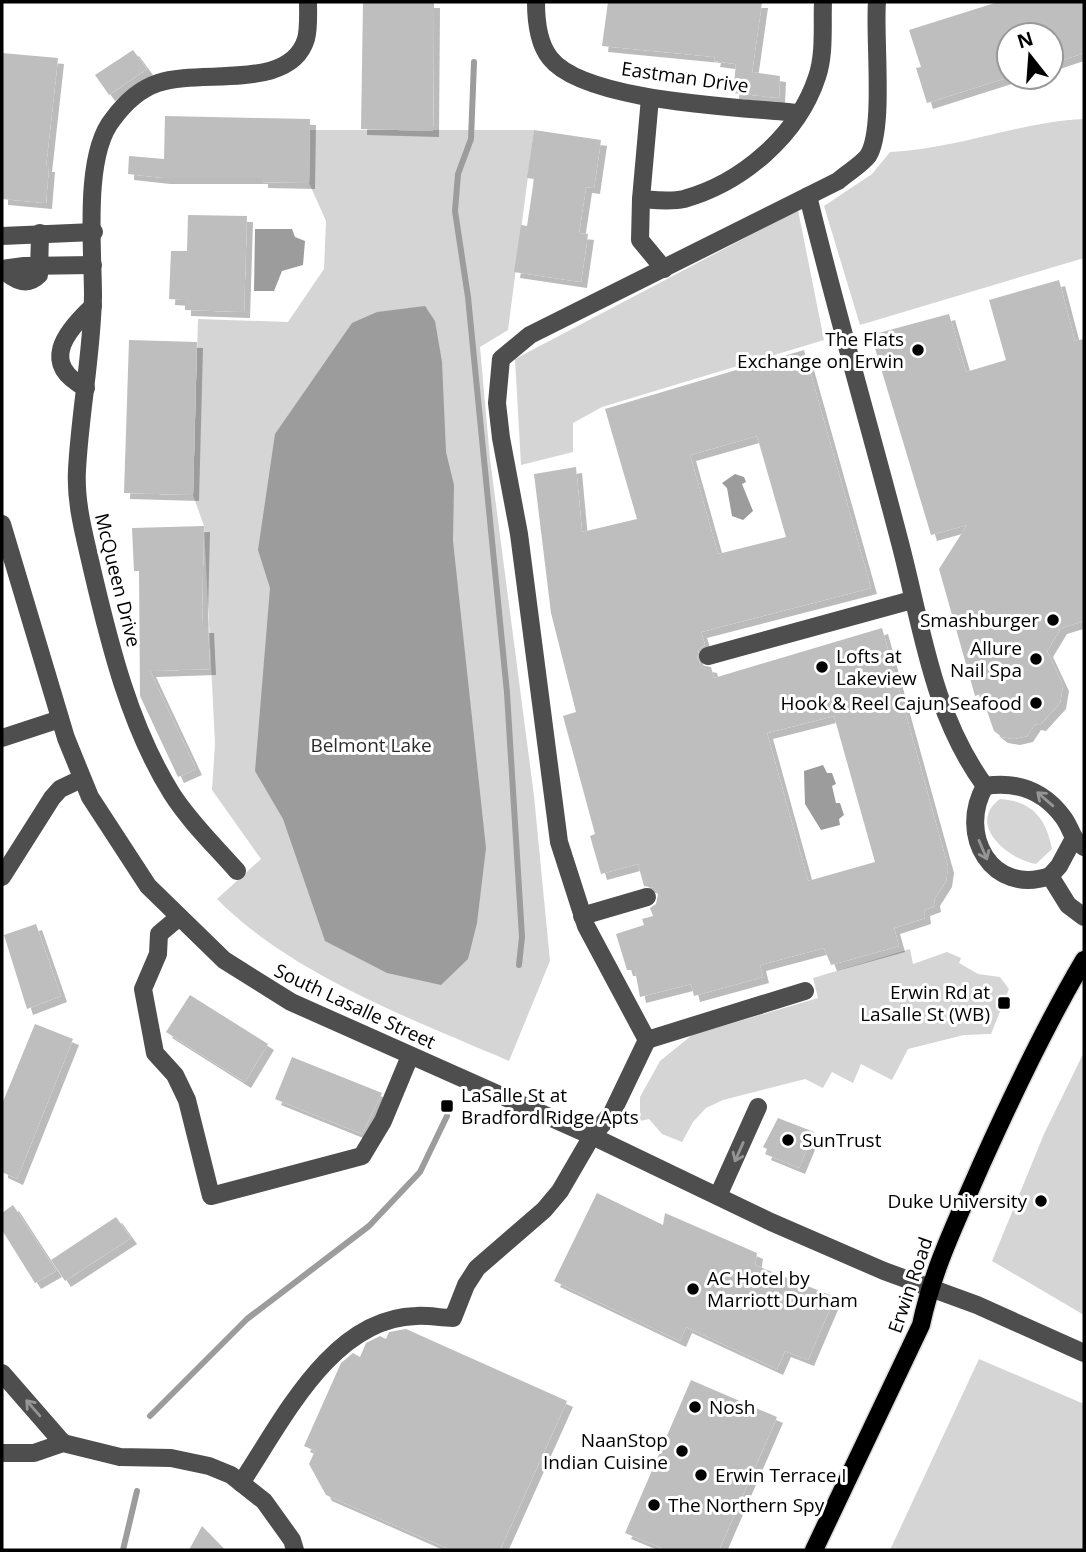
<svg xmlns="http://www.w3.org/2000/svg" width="1086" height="1552" viewBox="0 0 1086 1552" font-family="'Open Sans',sans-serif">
  <defs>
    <filter id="shadow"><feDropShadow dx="6" dy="6" stdDeviation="0" flood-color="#0004"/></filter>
  </defs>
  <rect width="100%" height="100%" fill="#fff"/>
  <g fill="#d5d5d5">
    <path d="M1084 119V258L860 325 824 206 872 174 890 152C957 149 1018 122 1084 119Z"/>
    <path d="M310 130H534L508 330 480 347 490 459 534 796 550 961 509 1061C412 1019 292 975 217 899L261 859 212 790 215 743 204 526 193 495 198 319 288 322 324 269 326 221 309 183Z"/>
    <polygon points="798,210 824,340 602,407 573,423 573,452 521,465 515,359"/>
    <path d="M1000 799C1032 801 1046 818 1052 849L1036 864C1007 859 966 824 1000 799Z"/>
    <polygon points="910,949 913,964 947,952 961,958 959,963 978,974 1000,977 1009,989 991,1034 964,1035 908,1049 892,1080 861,1064 853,1083 832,1072 823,1088 805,1079 723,1100 706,1108 693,1122 682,1142 662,1134 649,1119 640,1121 640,1097 660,1061 692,1035 818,998 813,978"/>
    <polygon points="1084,1052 1084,1315 992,1261 1044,1134"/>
    <polygon points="979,1359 1084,1404 1084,1550 890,1550"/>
  </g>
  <g fill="#9c9c9c">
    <polygon points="255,229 292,229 295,237 305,241 303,265 282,271 274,291 254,291"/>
    <polygon points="425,306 435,321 442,362 446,452 454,485 453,541 486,848 477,923 468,959 441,985 387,973 325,941 283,819 255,771 270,588 258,550 275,434 352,323 377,312"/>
    <polygon points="735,474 744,477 746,482 742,484 753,511 743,520 732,516 727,488 722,483"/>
    <polygon points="823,765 827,773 832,773 836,784 832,786 836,803 840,803 844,815 839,819 840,825 821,830 805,804 804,771"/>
  </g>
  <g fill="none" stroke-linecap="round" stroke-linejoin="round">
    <g stroke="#9c9c9c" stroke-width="6">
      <polyline points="474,62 471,139 458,174 455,211 468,297 507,693 522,937 519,965"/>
      <polyline points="150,1416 247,1319 369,1226 420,1172 447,1116"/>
      <polyline points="123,1550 137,1491"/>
    </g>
  </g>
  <g fill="#bebebe" fill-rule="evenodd" filter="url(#shadow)">
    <polygon points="363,2 434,2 433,131 361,129"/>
    <polygon points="608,2 762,2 752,72 780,76 779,98 733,93 736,64 714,61 715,57 602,46"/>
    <polygon points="998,2 1084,2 1084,53 1051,64 1051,35 1009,35 1009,77 927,103 916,68 921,67 909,30"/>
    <polygon points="133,50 147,69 109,95 95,75"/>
    <polygon points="2,53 58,58 46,166 49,166 46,203 2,199"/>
    <polygon points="165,116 310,119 309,183 262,182 262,178 164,178 128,174 129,156 164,159"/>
    <polygon points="534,130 601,140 594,188 586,187 579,233 588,234 581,282 514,272 521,225 527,226 534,179 527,178"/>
    <polygon points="188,215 247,216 244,312 185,310 185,300 169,299 171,251 187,251"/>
    <polygon points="1059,280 1075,341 1084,339 1084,621 1061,628 1047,651 1063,685 1060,703 1040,725 1035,724 1027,736 1014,739 1002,737 994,731 981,694 975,696 939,569 967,525 931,535 871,335 949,314 966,372 1006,360 989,300"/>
    <polygon points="129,340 197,342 193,495 124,493"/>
    <path d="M804 350 871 588 701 632 705 645 699 649 697 658 701 665 711 667 714 678 882 628 948 867 946 881 934 900 935 906 924 910 925 918 894 928 899 946 831 965 824 948 760 965 763 977 694 996 691 984 640 997 635 970H627L616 934 644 925 642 919 653 916 650 908 656 904 658 894 654 888 644 886 638 864 601 874 590 836 595 834 563 716 576 712 551 613 534 474 576 467 582 532 637 519 605 409ZM757 436 786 537 718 554 690 455ZM834 716 875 862 808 881 767 733Z"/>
    <polygon points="204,526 202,608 203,627 208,627 210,669 150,671 196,769 178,777 140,696 139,571 134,571 132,528"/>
    <polygon points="36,924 61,996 27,1009 4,935"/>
    <polygon points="190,995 268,1044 245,1082 166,1032"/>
    <polygon points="35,1024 73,1039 17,1179 2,1172 2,1104"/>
    <polygon points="292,1057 382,1093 362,1134 275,1099"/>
    <polygon points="778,1118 814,1132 799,1168 765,1154 767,1149 763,1147"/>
    <polygon points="597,1193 663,1225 665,1213 757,1253 755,1265 835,1297 808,1360 785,1351 777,1369 686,1327 680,1341 554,1281"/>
    <polygon points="13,1205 56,1271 35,1283 2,1230 2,1213"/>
    <polygon points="116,1217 131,1238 65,1281 51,1260"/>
    <polygon points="406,1329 567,1401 500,1550 451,1550 326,1495 309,1464 315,1451 304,1446 341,1363 353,1353 360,1357 366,1343 380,1336 386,1339 389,1332"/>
    <polygon points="691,1380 777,1417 719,1550 666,1550 625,1533"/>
    <polygon points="202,1526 225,1550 189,1550"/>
  </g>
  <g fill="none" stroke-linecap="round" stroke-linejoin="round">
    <g stroke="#dbdbdb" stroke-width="21">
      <path id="major" d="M814 1550 921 1325C933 1268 958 1218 981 1165 1012 1096 1045 1026 1084 960"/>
    </g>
    <g stroke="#4e4e4e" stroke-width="18">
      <path d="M536 2C536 20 538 43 550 58 584 102 741 107 797 113"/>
      <path d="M650 98 641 199C655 200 670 202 684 199 742 183 798 135 817 77 825 54 822 25 823 2"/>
      <path d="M808 196C836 311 869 424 899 539 922 625 931 712 985 786"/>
      <polyline points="641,199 640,240 664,269"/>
      <polyline points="2,236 94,232"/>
      <polyline points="2,269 24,266 93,265"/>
      <path d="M2 269C14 280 27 287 39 275L40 233"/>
      <path d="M86 388C40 364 64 333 93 306"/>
      <polyline points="2,524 66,738 90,797 148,886 224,960 291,1002 592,1136 771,1222 884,1271 977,1305 1084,1353"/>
      <polyline points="708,656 912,600"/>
      <polyline points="2,738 60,719"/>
      <path d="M985 786C957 835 992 896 1050 876L1068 905 1084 917"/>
      <path d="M985 786C1017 781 1043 790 1063 817 1072 829 1071 839 1084 847"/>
      <path d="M237 871C215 846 190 822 172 794 130 727 110 646 92 569 85 537 75 504 77 470 80 412 92 354 93 296 93 249 83 155 113 119 124 104 140 89 158 83 201 68 290 92 306 39 309 28 308 13 308 2"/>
      <polyline points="1050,876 1059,866 1073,840"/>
      <polyline points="2,877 52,798 60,789 81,779"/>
      <polyline points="582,916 647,897"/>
      <polyline points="178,918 159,934 158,954 143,989 155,1053 175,1075 187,1100 211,1196 362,1156 383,1121 410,1056"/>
      <path d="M805 991 647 1040 586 926 559 842 519 534 501 438 497 403 501 359 530 335 838 181C847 173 861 165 868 156 885 130 874 37 877 2"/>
      <polyline points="718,1196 758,1107"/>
      <polyline points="2,1373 63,1443"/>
      <polyline points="2,1453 34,1453 63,1443 120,1457 171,1458 209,1466 231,1475 264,1501 292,1540 295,1550"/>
      <path d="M241 1483C282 1422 331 1318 416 1316 428 1315 441 1318 453 1318L466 1285 477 1268 544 1210 560 1191 592 1136 612 1113 647 1040"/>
    </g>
    <use href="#major" stroke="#000" stroke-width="18"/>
  </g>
  <defs><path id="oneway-shaft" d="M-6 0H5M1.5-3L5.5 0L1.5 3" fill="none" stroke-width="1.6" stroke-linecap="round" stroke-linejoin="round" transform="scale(1.75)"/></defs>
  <g stroke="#959595">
    <use href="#oneway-shaft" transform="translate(1045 799) rotate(-139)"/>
    <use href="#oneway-shaft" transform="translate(983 850) rotate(67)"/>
    <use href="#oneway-shaft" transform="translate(739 1152) rotate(114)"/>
    <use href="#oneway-shaft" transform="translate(33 1408) rotate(-131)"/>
  </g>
  <g fill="#000" stroke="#fff" stroke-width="2.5">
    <circle cx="918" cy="350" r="7"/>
    <circle cx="1053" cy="620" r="7"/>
    <circle cx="1036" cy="659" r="7"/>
    <circle cx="822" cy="667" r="7"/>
    <circle cx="1036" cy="703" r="7"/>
    <rect x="997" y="996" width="14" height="14" rx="3.5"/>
    <rect x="440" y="1099" width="14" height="14" rx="3.5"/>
    <circle cx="788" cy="1140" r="7"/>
    <circle cx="1041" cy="1201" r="7"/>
    <circle cx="693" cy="1289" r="7"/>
    <circle cx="695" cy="1407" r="7"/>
    <circle cx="682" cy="1451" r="7"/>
    <circle cx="701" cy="1475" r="7"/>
    <circle cx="654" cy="1505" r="7"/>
  </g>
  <g text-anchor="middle" stroke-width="6" stroke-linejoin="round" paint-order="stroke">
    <g font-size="19" fill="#000" stroke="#fff">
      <text transform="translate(685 77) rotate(8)" y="7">Eastman Drive</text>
      <text transform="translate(118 580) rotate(76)" y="7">McQueen Drive</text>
      <text transform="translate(355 1006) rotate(25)" y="7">South Lasalle Street</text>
      <text transform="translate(910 1285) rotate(-71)" y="7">Erwin Road</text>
    </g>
    <g font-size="19" fill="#000" stroke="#fff" text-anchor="end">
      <text x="904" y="346">The Flats<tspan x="904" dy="22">Exchange on Erwin</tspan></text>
      <text x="1039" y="627">Smashburger</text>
      <text x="1022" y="655">Allure<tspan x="1022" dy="22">Nail Spa</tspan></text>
      <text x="836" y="663" text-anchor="start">Lofts at<tspan x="836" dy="22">Lakeview</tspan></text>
      <text x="1022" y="710">Hook &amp; Reel Cajun Seafood</text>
      <text x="990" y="999">Erwin Rd at<tspan x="990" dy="22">LaSalle St (WB)</tspan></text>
      <text x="461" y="1102" text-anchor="start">LaSalle St at<tspan x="461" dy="22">Bradford Ridge Apts</tspan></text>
      <text x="802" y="1147" text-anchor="start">SunTrust</text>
      <text x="1027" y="1208">Duke University</text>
      <text x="707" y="1285" text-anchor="start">AC Hotel by<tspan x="707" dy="22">Marriott Durham</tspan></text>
      <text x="709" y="1414" text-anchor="start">Nosh</text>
      <text x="668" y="1447">NaanStop<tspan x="668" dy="22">Indian Cuisine</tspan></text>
      <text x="715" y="1482" text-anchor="start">Erwin Terrace I</text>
      <text x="668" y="1512" text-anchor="start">The Northern Spy</text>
    </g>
    <g font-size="19" fill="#2c2c2c" stroke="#fff">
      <text x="371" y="752">Belmont Lake</text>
    </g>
  </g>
  <rect width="1086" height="1552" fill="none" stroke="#000000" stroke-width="7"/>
  <g transform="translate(1030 56) rotate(343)"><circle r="33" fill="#ffffff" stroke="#999999" stroke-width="2"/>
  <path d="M0-5L12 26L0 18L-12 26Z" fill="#000000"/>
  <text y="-10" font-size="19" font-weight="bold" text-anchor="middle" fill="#000000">N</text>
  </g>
</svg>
